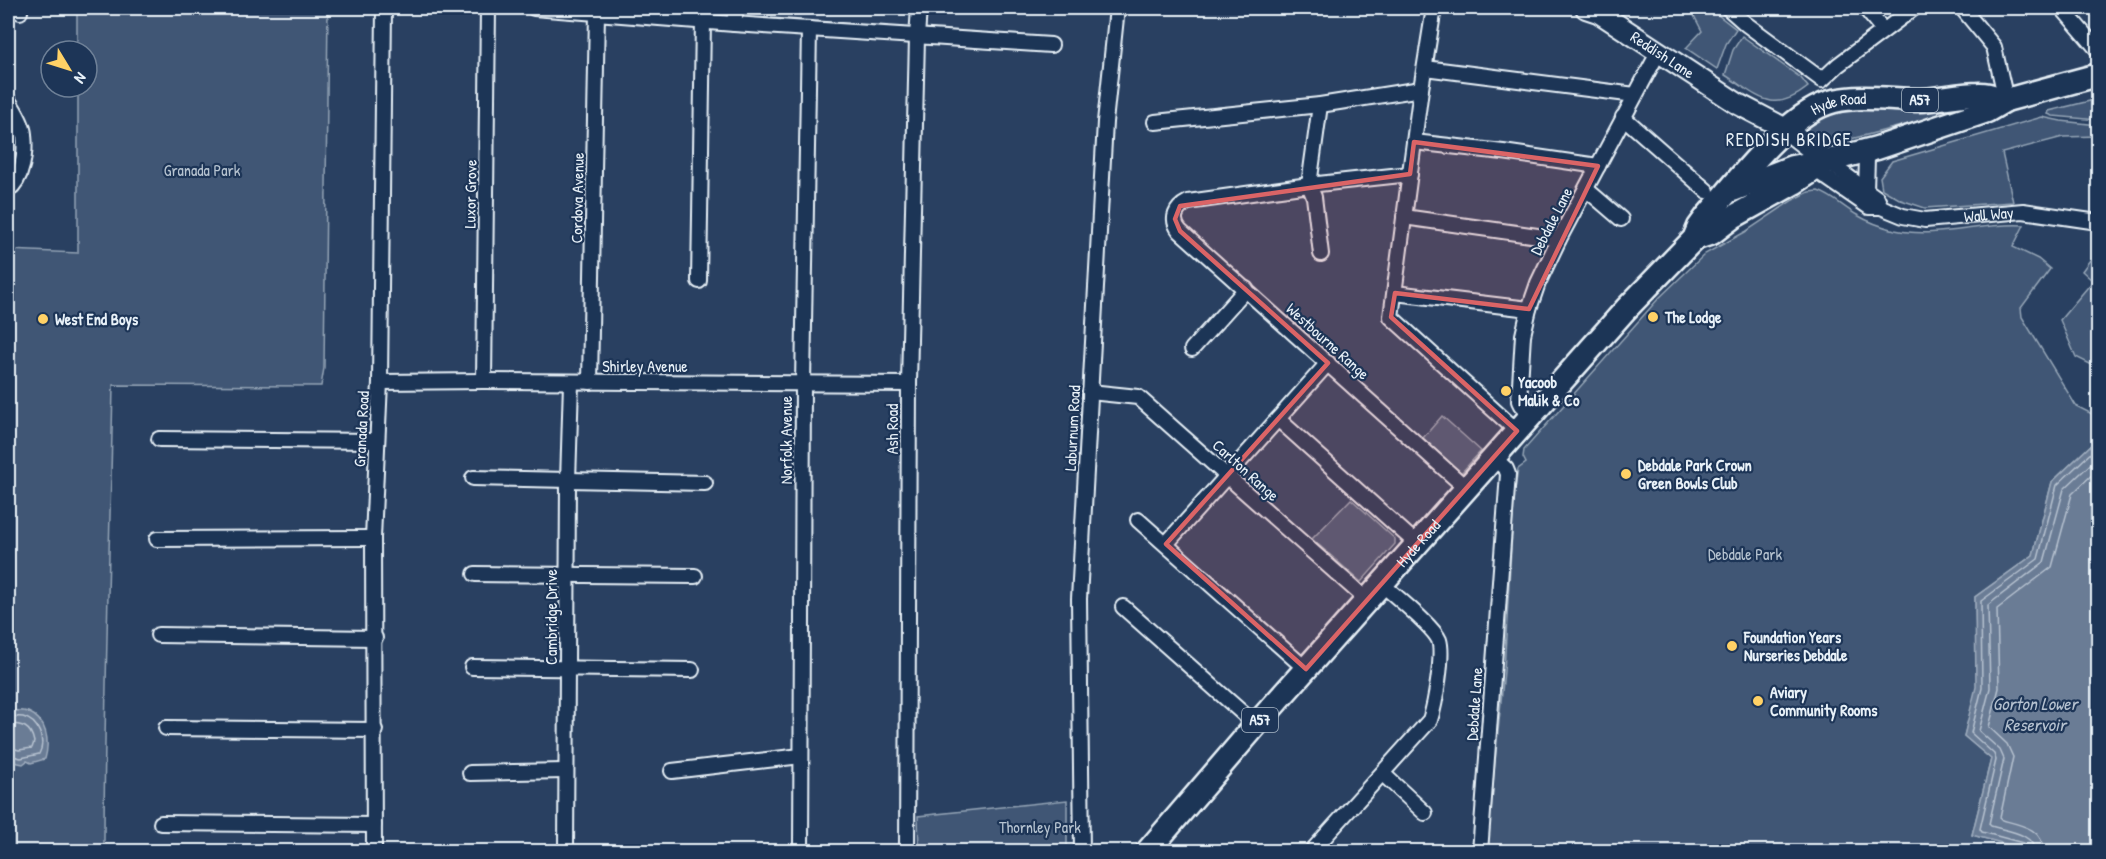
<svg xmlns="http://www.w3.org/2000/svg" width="2106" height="859" viewBox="0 0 2106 859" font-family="'Patrick Hand',sans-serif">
  <rect width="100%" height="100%" fill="#294061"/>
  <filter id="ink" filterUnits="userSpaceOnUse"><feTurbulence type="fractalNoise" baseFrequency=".0167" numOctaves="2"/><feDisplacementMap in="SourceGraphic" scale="12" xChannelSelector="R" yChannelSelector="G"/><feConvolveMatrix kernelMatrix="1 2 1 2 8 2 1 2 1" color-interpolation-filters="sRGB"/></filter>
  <g filter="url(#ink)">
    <g fill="#415774" stroke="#94a4b6" stroke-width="1.5">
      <path d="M77 8H328L324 368 321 386 113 385C110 541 104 696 104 851H8V250L78 253V87H87V51H77Z"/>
      <polygon points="1690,8 1714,8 1718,15 1736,29 1726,44 1717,69 1686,48 1702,31"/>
      <path d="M1742 36 1801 78 1808 87C1772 116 1757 95 1725 75L1733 50Z"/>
      <polygon points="2098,99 2098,120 2053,116 2048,114 2049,111"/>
      <path d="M1985 105C1930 117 1876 134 1821 146L1803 132 1815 122 1844 108Z"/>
      <polygon points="2042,117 2061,121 2098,125 2098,136 2063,137 2002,153 2013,202 1925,208 1901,200 1882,189 1880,177 1892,161"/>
      <path d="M1818 191C1833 196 1843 207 1857 215 1867 221 1883 227 1895 230 1938 239 1981 222 2024 225L2013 247 2038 259 2050 269 2021 308 2022 317 2076 406 2098 417V435L2093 443 2052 482 2033 555 1975 597 1977 687 1964 736 1991 759 1972 835 2031 851 1486 852 1504 671 1514 496 1518 469 1526 463 1523 457 1524 450 1659 298 1705 254 1745 232 1793 200 1809 192Z"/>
      <polygon points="2090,260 2098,264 2098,368 2076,357 2060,320 2093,281 2082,271"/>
      <polygon points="1442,416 1481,451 1461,473 1423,438"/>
      <polygon points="1351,499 1395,539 1395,544 1361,582 1312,539"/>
      <polygon points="1067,800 1067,851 919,851 918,816"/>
    </g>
    <g fill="#6b7c95" stroke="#9dabbd" stroke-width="1.5">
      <polygon points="2098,435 2098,851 2031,851 1972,835 1991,759 1964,736 1976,687 1975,597 2033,555 2052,482 2093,443"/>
      <path d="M8 711C14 711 22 710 28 712 47 720 50 741 45 759L31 763 27 761 23 764 8 761Z"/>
    </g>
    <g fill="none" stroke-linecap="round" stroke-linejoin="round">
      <g stroke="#b6c2d0" stroke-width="1.5">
        <path d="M8 716C12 717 18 716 23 717 39 721 46 741 39 754L21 758 8 755"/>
        <path d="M8 724C22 724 31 726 34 742L32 748 19 750 8 747"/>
        <polyline points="2027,852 2027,847 2023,843 1982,832 1980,829 1996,760 1994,754 1971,733 1982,688 1981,601 2038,559 2057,485 2098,446"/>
        <path d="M2035 852C2033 832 2006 831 1991 826L1989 824 2004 759 2000 750 1979 731 1990 688 1988 605 2044 562 2064 489 2098 457"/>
        <path d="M2044 852C2043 828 2021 825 2002 820L2000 818 2013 757 2007 744 1989 727 1999 688 1997 609 2052 567 2072 494 2098 469"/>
      </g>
      <g stroke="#e8f1f8" stroke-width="18">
        <g id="minor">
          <polyline points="20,8 20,12"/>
          <polyline points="534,8 734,24 1051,45"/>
          <polyline points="1434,8 1421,89 1391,317 1517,431"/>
          <polyline points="1728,8 1746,24 1822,80 1838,65 1914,8"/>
          <polyline points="1865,8 1883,30"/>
          <polyline points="1962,8 1994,47 2006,100"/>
          <polyline points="2062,8 2098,50"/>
          <polyline points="734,24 736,8"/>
          <polyline points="1425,68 1635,95"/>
          <path d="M8 100C14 109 23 123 24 134 26 152 23 179 8 190"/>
          <polyline points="1320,105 1309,185 1314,197 1321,254"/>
          <polyline points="1623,117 1707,191"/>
          <polyline points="1155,122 1320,105 1421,89"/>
          <polyline points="1414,142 1503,152 1598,166"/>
          <polyline points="1875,150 1867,158 1866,190 1877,198 1881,207"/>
          <polyline points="1827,161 1866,190"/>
          <path id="s1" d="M1814 169 1869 207H1881L1903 216 1925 220 2023 211 2098 222"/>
          <path d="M1410 174 1309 185 1188 202C1176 208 1170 219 1180 231L1466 488"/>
          <polyline points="1586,189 1621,219"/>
          <polyline points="1404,217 1559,239"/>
          <polyline points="699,281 703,21"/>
          <polyline points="1395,293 1529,309"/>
          <polyline points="1192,349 1246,289"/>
          <polyline points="484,381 488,8"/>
          <polyline points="380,382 484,381 909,384"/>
          <polyline points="590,382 597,13"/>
          <polyline points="1090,392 1138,397 1367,600"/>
          <polyline points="1532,415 1521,405 1519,401 1523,335 1529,309 1538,283 1559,239 1659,51"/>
          <polyline points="1278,419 1417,544"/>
          <polyline points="159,439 377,441"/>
          <polyline points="473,478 705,483"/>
          <polyline points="1138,520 1306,669"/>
          <polyline points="157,539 373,538"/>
          <polyline points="1166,544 1328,363"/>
          <polyline points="475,574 695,576"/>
          <polyline points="1123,607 1256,725"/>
          <polyline points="158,635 375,638"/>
          <polyline points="472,667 692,670"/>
          <polyline points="166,728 375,730"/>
          <polyline points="672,771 801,756"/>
          <polyline points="470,773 565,771"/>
          <polyline points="1383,774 1425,813"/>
          <polyline points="161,823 374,825"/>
          <polyline points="374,852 373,538 380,382 384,8"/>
          <polyline points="566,852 568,481 571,383"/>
          <polyline points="801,852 803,384 809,29"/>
          <polyline points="907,852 909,384 917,37 919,8"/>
          <polyline points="1082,852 1079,599 1105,122 1117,8"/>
          <path d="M1311 852 1430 720C1435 705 1444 655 1439 640 1433 626 1395 596 1382 584"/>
          <polyline points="1480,852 1508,474 1506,469 1494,458"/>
        </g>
      </g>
      <g stroke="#e8f1f8" stroke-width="24">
        <g id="secondary">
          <path id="s2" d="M1586 8 1598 12 1738 104 1786 129 1827 161"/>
        </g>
      </g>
      <g stroke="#e8f1f8" stroke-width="27">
        <g id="trunk">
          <polyline points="1733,190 1792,167 1818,162"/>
          <polyline points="1694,239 1712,233 1733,217 1794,183 1827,161 1877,148 1987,111 2006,100 2098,75"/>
          <path id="s3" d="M1147 852 1256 725 1626 309 1694 239 1699 227 1707 216C1737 182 1788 112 1834 101 1861 95 1893 100 1920 100 1940 99 1960 94 1979 94 1988 93 1998 98 2006 100"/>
        </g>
      </g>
      <use href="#minor" stroke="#1d3557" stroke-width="14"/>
      <use href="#secondary" stroke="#1d3557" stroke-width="20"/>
      <use href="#trunk" stroke="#1d3557" stroke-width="22"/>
    </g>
  </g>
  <path fill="#db6466" fill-opacity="0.2" stroke="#db6466" stroke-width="4.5" stroke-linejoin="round" d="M1414 142 1598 166 1529 309 1395 293 1391 317 1517 431 1306 669 1166 544 1328 363 1180 231 1175 219 1180 206 1410 174Z"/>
  <g fill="#ffd166" stroke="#1d3557" stroke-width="2">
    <circle cx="1653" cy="317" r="6"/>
    <circle cx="43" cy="319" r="6"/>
    <circle cx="1506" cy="391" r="6"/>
    <circle cx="1626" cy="474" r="6"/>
    <circle cx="1732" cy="646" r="6"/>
    <circle cx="1758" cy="701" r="6"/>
  </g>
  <g text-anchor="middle" stroke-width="4.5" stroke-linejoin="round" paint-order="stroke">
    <g fill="#1d3557" stroke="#abb9c8" stroke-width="1.5">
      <rect x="1902" y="88" width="36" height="24" rx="4.5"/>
      <rect x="1242" y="708" width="36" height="24" rx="4.5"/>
    </g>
    <g font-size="15" font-weight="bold" fill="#e8f1f8">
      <text x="1920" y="105">A57</text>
      <text x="1260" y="725">A57</text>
    </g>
    <g font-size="16" fill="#e8f1f8" stroke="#1d3557">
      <text dy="6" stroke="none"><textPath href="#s2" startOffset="90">Reddish Lane</textPath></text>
      <text dy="6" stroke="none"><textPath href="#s3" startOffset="1026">Hyde Road</textPath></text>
      <text transform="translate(470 194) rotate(-89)" y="6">Luxor Grove</text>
      <text transform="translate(577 198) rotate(-89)" y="6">Cordova Avenue</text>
      <text dy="6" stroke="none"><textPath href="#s1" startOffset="189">Wall Way</textPath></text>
      <text transform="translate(1551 221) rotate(-63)" y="6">Debdale Lane</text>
      <text transform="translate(1328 341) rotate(42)" y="6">Westbourne Range</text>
      <text x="645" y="372">Shirley Avenue</text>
      <text transform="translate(1072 428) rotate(-87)" y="6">Laburnum Road</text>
      <text transform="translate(361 429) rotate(-87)" y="6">Granada Road</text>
      <text transform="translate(892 429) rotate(-90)" y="6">Ash Road</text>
      <text transform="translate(786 440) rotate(-90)" y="6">Norfolk Avenue</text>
      <text transform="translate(1246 470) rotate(42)" y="6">Carlton Range</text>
      <text dy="6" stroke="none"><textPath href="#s3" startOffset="411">Hyde Road</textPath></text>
      <text transform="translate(551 617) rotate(-90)" y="6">Cambridge Drive</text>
      <text transform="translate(1474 704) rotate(-86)" y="6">Debdale Lane</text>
    </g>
    <g font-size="16" fill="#b6c3d0" stroke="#1d3557">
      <text x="202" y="176">Granada Park</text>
      <text x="1745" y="560">Debdale Park</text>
      <text x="1040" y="833">Thornley Park</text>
    </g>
    <g font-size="16" font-weight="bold" fill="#e8f1f8" stroke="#1d3557" text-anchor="start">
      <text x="1665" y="323">The Lodge</text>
      <text x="55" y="325">West End Boys</text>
      <text x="1518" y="388">Yacoob<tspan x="1518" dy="18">Malik &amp; Co</tspan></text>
      <text x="1638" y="471">Debdale Park Crown<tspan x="1638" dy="18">Green Bowls Club</tspan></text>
      <text x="1744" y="643">Foundation Years<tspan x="1744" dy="18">Nurseries Debdale</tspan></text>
      <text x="1770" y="698">Aviary<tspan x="1770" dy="18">Community Rooms</tspan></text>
    </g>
    <g font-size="18" letter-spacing="1.5" fill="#e8f1f8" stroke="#1d3557">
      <text x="1789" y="146">REDDISH BRIDGE</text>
    </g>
    <g font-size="18" font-style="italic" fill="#b6c2d0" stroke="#1d3557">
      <text x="2035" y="710">Gorton Lower<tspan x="2035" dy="21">Reservoir</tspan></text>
    </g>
  </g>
  <rect width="2106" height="859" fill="none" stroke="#1d3557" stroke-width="30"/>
  <rect x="15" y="15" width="2076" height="829" fill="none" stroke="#e8f1f8" stroke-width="2" filter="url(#ink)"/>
  <g transform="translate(69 69) rotate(128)"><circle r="28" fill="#1d3557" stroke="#6e8097" stroke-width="1.5"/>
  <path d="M0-4.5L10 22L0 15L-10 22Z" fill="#ffd166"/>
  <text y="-9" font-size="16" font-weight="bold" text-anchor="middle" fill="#e8f1f8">N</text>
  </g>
</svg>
